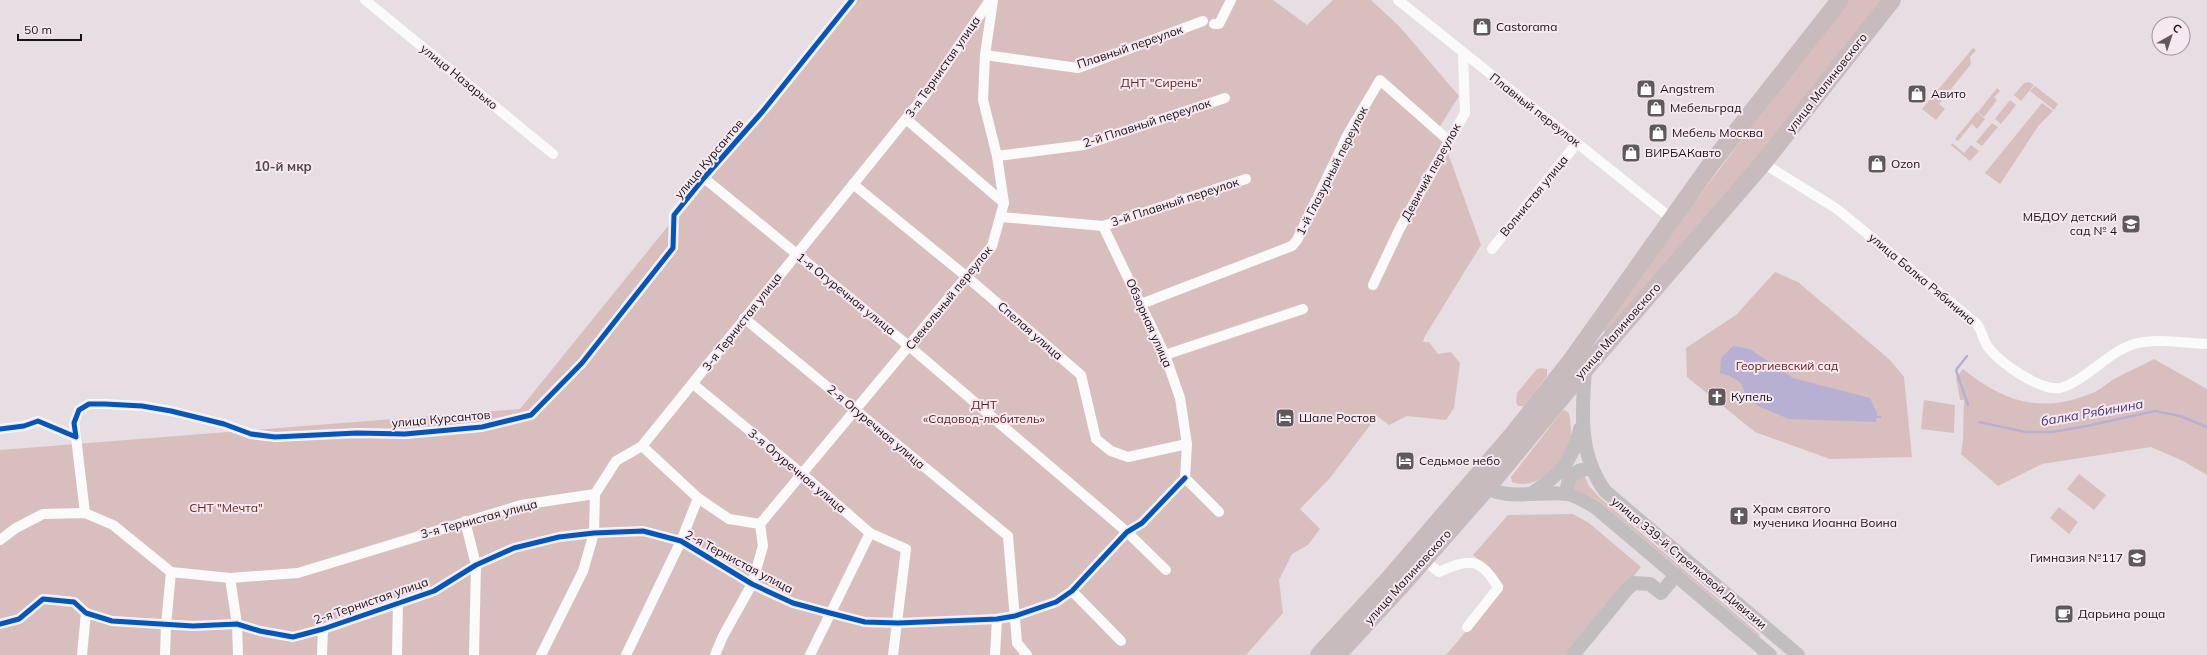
<svg xmlns="http://www.w3.org/2000/svg" width="2207" height="655" viewBox="0 0 2207 655" font-family="Mulish,sans-serif">
  <rect width="100%" height="100%" fill="#e6dee2"/>
  <g fill="#d8bfbe">
    <polygon points="851,0 1273,0 1307,25 1333,0 1371,0 1400,27 1459,96 1439,128 1481,245 1425,336 1423,342 1429,342 1438,354 1451,352 1460,363 1454,408 1446,420 1407,416 1389,425 1377,416 1330,478 1300,509 1320,529 1308,545 1292,554 1279,580 1283,613 1246,655 0,655 0,450 520,409"/>
    <path d="M1850 0H1884C1794 114 1704 226 1605 332L1603 330C1681 217 1765 108 1850 0Z"/>
    <polygon points="1973,48 1976,50 1970,57 1971,64 1939,104 1945,109 1936,120 1922,109"/>
    <polygon points="2029,82 2034,85 2021,101 2014,95 2024,83"/>
    <polygon points="2035,86 2058,104 2054,110 2030,91"/>
    <polygon points="1997,88 2000,91 1994,97 1997,100 1984,117 1978,112"/>
    <polygon points="2010,100 2016,105 2001,124 1995,119"/>
    <polygon points="2042,103 2053,111 2039,125 2000,184 1985,173"/>
    <polygon points="1977,112 1985,119 1977,129 1972,124 1958,141 1955,139"/>
    <polygon points="1992,123 1998,127 1982,146 1976,142"/>
    <polygon points="1952,143 1964,153 1971,145 1979,151 1970,161 1951,145"/>
    <polygon points="1775,272 1798,282 1890,360 1904,377 1912,457 1830,459 1755,432 1687,377 1686,348 1736,315"/>
    <path d="M2154 359 2207 389V475L2183 461 2151 447 2042 464 1998 486 1961 454 1963 440 1964 400H1960L1956 378 1963 369C2002 401 2040 414 2090 394 2099 391 2107 383 2116 378 2128 371 2142 366 2154 359Z"/>
    <polygon points="1541,368 1547,369 1547,376 1524,406 1518,406 1516,402 1517,393 1537,369"/>
    <polygon points="1924,400 1955,405 1954,433 1921,429"/>
    <path d="M1562 411 1565 410 1569 413C1571 426 1573 440 1568 453 1567 457 1561 461 1558 464 1545 476 1532 489 1512 482L1511 477Z"/>
    <polygon points="1584,474 1589,486 1599,497 1759,634 1760,637 1598,500 1572,488 1573,483"/>
    <polygon points="2079,474 2106,495 2094,510 2067,489"/>
    <polygon points="2059,507 2078,522 2069,534 2050,518"/>
    <polygon points="1573,514 1589,523 1641,567 1570,655 1446,655 1504,586 1494,572 1473,555 1508,515"/>
  </g>
  <path fill="#b7b0d2" d="M1733 346 1750 349 1793 378 1870 398 1877 413 1876 422 1789 419 1758 406 1745 395C1743 380 1733 377 1720 373L1721 358Z"/>
  <g fill="none" stroke-linecap="round" stroke-linejoin="round">
    <g stroke="#b7b0d2" stroke-width="2.5">
      <polyline points="1967,356 1956,370 1968,405"/>
      <polyline points="1877,417 1880,417"/>
      <polyline points="1979,422 2026,432 2052,432 2087,426 2155,411 2180,416 2207,427"/>
    </g>
    <g stroke="#fbfafb" stroke-width="10">
      <polyline points="365,0 553,154"/>
      <polyline points="1398,0 1672,219"/>
      <polyline points="1214,24 1219,24 1231,0"/>
      <polyline points="985,55 1078,68 1203,21"/>
      <polyline points="906,119 1004,203"/>
      <polyline points="997,156 1084,145 1225,98"/>
      <path d="M1763 163 1837 209 1976 323C1983 331 1982 339 1988 347 2000 363 2040 391 2060 388 2068 386 2078 380 2085 375 2100 365 2115 350 2134 344 2156 338 2184 343 2207 344"/>
      <polyline points="704,178 910,347 1127,532 1166,570"/>
      <polyline points="853,184 967,277 1081,375 1096,439 1111,451 1128,457 1187,444"/>
      <polyline points="1001,217 1103,226 1165,355 1180,398 1187,444 1185,478 1219,512"/>
      <polyline points="1103,226 1246,179"/>
      <polyline points="1492,249 1577,143"/>
      <polyline points="1373,285 1400,228 1465,113 1463,54"/>
      <polyline points="1141,304 1292,246 1297,240 1348,134 1380,80 1448,140"/>
      <polyline points="744,318 1008,536 1017,643 1027,655"/>
      <polyline points="1165,355 1303,309"/>
      <polyline points="693,384 801,473 870,533 906,549 893,655"/>
      <polyline points="0,429 24,426 38,421 76,437 74,423 79,410 89,404 105,404 142,406 171,411 224,424 251,434 275,437 357,433 405,434 482,427 531,415 582,363 673,248 674,215 704,178 763,111 852,0"/>
      <polyline points="76,437 85,513"/>
      <polyline points="642,446 698,498 729,519 760,524"/>
      <polyline points="465,521 476,565 474,655"/>
      <polyline points="760,524 992,246 1004,203 997,156 983,100 985,55 993,0"/>
      <polyline points="0,540 16,528 43,514 85,513 113,525 171,572 230,578 298,573 521,505 595,494 616,461 642,446 926,94 990,0"/>
      <path d="M1424 560 1439 572C1469 558 1481 557 1498 588L1467 627"/>
      <polyline points="230,578 237,624 238,655"/>
      <polyline points="1072,591 1121,641"/>
      <polyline points="0,624 19,619 43,599 74,602 86,613 112,621 193,626 237,624 260,631 293,637 323,629 434,591 476,565 514,548 559,537 594,533 643,531 681,541 752,584 793,603 830,613 865,622 898,623 997,619 1015,616 1056,602 1072,591 1127,532 1142,523 1185,478"/>
      <polyline points="82,655 86,613"/>
      <polyline points="165,655 166,625 171,572"/>
      <polyline points="322,655 323,629"/>
      <polyline points="397,655 398,602"/>
      <polyline points="541,655 583,571 594,533 595,494"/>
      <polyline points="626,655 681,541 698,498"/>
      <polyline points="715,655 723,636 752,584 763,546 760,524"/>
      <polyline points="810,655 870,533"/>
      <polyline points="995,655 997,619"/>
    </g>
    <g stroke="#c2bebf" stroke-width="14">
      <path d="M1585 369C1582 412 1578 454 1605 491L1798 655"/>
      <path d="M1479 483C1504 503 1538 490 1567 494 1577 496 1586 502 1595 507L1770 655"/>
      <path d="M1531 494C1559 475 1572 463 1580 429"/>
      <path d="M1567 494C1566 477 1574 469 1591 469"/>
      <polyline points="1573,655 1627,589 1634,583 1650,584 1661,593 1676,575"/>
    </g>
    <g stroke="#c8bbbe" stroke-width="18">
      <polyline points="1319,655 1388,580 1514,433 1571,361 1711,164 1840,0"/>
      <polyline points="1337,655 1399,588 1486,489 1585,369 1763,163 1892,0"/>
    </g>
    <g stroke="#f6e8f0" stroke-width="8">
      <g id="cycleway">
        <polyline points="0,429 24,426 38,421 76,437 74,423 79,410 89,404 105,404 142,406 171,411 224,424 251,434 275,437 357,433 405,434 482,427 531,415 582,363 673,248 674,215 704,178 763,111 852,0"/>
        <polyline points="0,624 19,619 43,599 74,602 86,613 112,621 193,626 237,624 260,631 293,637 323,629 434,591 476,565 514,548 559,537 594,533 643,531 681,541 752,584 793,603 830,613 865,622 898,623 997,619 1015,616 1056,602 1072,591 1127,532 1142,523 1185,478"/>
      </g>
    </g>
    <use href="#cycleway" stroke="#0057b8" stroke-width="5"/>
  </g>
  <defs>
    <g id="shop-square" transform="scale(1)"><rect x="-9" y="-9" width="18" height="18" rx="4" fill="#5f595d" stroke="#f6e8f0"/><path d="M-5-2.5h2.3a2.7 3.5 0 0 1 5.4 0H5L5.5 6h-11ZM-1.5-2.5h3a1.5 2.3 0 0 0-3 0Z" fill="#fff"/></g>
    <g id="school-square" transform="scale(1)"><rect x="-9" y="-9" width="18" height="18" rx="4" fill="#5f595d" stroke="#f6e8f0"/><path d="M0-5L7-2L0 1L-7-2ZM-4 1L0 2.5L4 1V4Q0 6-4 4Z" fill="#fff"/></g>
    <g id="church-square" transform="scale(1)"><rect x="-9" y="-9" width="18" height="18" rx="4" fill="#5f595d" stroke="#f6e8f0"/><path d="M-1.2-6h2.4v3.5h3.3v2.4h-3.3V6h-2.4V-.1h-3.3v-2.4h3.3Z" fill="#fff"/></g>
    <g id="hotel-square" transform="scale(1)"><rect x="-9" y="-9" width="18" height="18" rx="4" fill="#5f595d" stroke="#f6e8f0"/><path d="M-6-4.5h1.5V1H6V5H4.5V3h-9V5H-6ZM-4 0a1.8 1.8 0 1 1 3.6 0ZM.5 0V-2.5h3Q6-2.5 6 0Z" fill="#fff"/></g>
    <g id="cafe-square" transform="scale(1)"><rect x="-9" y="-9" width="18" height="18" rx="4" fill="#5f595d" stroke="#f6e8f0"/><path d="M-5.5-4.5H6V0H3Q3 3.5 0 3.5H-2.5Q-5.5 3.5-5.5 0ZM3-3.2v2h1.7v-2ZM-6 4.5H4V6H-6Z" fill="#fff"/></g>
  </defs>
  <g fill-rule="evenodd">
    <use href="#shop-square" x="1482" y="27"/>
    <use href="#shop-square" x="1646" y="89"/>
    <use href="#shop-square" x="1917" y="94"/>
    <use href="#shop-square" x="1656" y="108"/>
    <use href="#shop-square" x="1658" y="133"/>
    <use href="#shop-square" x="1631" y="153"/>
    <use href="#shop-square" x="1877" y="164"/>
    <use href="#school-square" x="2131" y="224"/>
    <use href="#church-square" x="1717" y="397"/>
    <use href="#hotel-square" x="1285" y="418"/>
    <use href="#hotel-square" x="1405" y="461"/>
    <use href="#church-square" x="1739" y="516"/>
    <use href="#school-square" x="2137" y="558"/>
    <use href="#cafe-square" x="2064" y="614"/>
  </g>
  <g text-anchor="middle" stroke-width="4" stroke-linejoin="round" paint-order="stroke">
    <g font-size="12" fill="#171215" stroke="#f6e8f0" text-anchor="start">
      <text x="1496" y="31">Castorama</text>
      <text x="1660" y="93">Angstrem</text>
      <text x="1931" y="98">Авито</text>
      <text x="1670" y="112">Мебельград</text>
      <text x="1672" y="137">Мебель Москва</text>
      <text x="1645" y="157">ВИРБАКавто</text>
      <text x="1891" y="168">Ozon</text>
      <text x="2117" y="221" text-anchor="end">МБДОУ детский<tspan x="2117" dy="14">сад № 4</tspan></text>
      <text x="1731" y="401">Купель</text>
      <text x="1299" y="422">Шале Ростов</text>
      <text x="1419" y="465">Седьмое небо</text>
      <text x="1753" y="513">Храм святого<tspan x="1753" dy="14">мученика Иоанна Воина</tspan></text>
      <text x="2123" y="562" text-anchor="end">Гимназия №117</text>
      <text x="2078" y="618">Дарьина роща</text>
    </g>
    <g font-size="12" fill="#171215" stroke="#f6e8f0">
      <text transform="translate(1130 47) rotate(-19)" y="4">Плавный переулок</text>
      <text transform="translate(943 67) rotate(-55)" y="4">3-я Тернистая улица</text>
      <text transform="translate(459 77) rotate(39)" y="4">улица Назарько</text>
      <text transform="translate(1827 83) rotate(-52)" y="4">улица Малиновского</text>
      <text transform="translate(1535 110) rotate(38)" y="4">Плавный переулок</text>
      <text transform="translate(1147 123) rotate(-18)" y="4">2-й Плавный переулок</text>
      <text transform="translate(709 159) rotate(-50)" y="4">улица Курсантов</text>
      <text transform="translate(1332 171) rotate(-63)" y="4">1-й Глазурный переулок</text>
      <text transform="translate(1431 172) rotate(-61)" y="4">Девичий переулок</text>
      <text transform="translate(1534 196) rotate(-51)" y="4">Волнистая улица</text>
      <text transform="translate(1175 202) rotate(-18)" y="4">3-й Плавный переулок</text>
      <text transform="translate(1922 279) rotate(40)" y="4">улица Балка Рябинина</text>
      <text transform="translate(846 294) rotate(39)" y="4">1-я Огуречная улица</text>
      <text transform="translate(949 298) rotate(-51)" y="4">Свекольный переулок</text>
      <text transform="translate(742 322) rotate(-52)" y="4">3-я Тернистая улица</text>
      <text transform="translate(1149 323) rotate(66)" y="4">Обзорная улица</text>
      <text transform="translate(1030 331) rotate(41)" y="4">Спелая улица</text>
      <text transform="translate(1618 331) rotate(-49)" y="4">улица Малиновского</text>
      <text transform="translate(441 419) rotate(-5)" y="4">улица Курсантов</text>
      <text transform="translate(876 427) rotate(40)" y="4">2-я Огуречная улица</text>
      <text transform="translate(797 471) rotate(40)" y="4">3-я Огуречная улица</text>
      <text transform="translate(479 519) rotate(-15)" y="4">3-я Тернистая улица</text>
      <text transform="translate(739 562) rotate(28)" y="4">2-я Тернистая улица</text>
      <text transform="translate(1689 563) rotate(40)" y="4">улица 339-й Стрелковой Дивизии</text>
      <text transform="translate(1408 577) rotate(-48)" y="4">улица Малиновского</text>
      <text transform="translate(371 601) rotate(-19)" y="4">2-я Тернистая улица</text>
    </g>
    <g font-size="12" fill="#66231b" stroke="#f6e8f0">
      <text x="1161" y="87">ДНТ "Сирень"</text>
      <text x="1787" y="370">Георгиевский сад</text>
      <text x="984" y="409">ДНТ<tspan x="984" dy="14">«Садовод-любитель»</tspan></text>
      <text x="226" y="512">СНТ "Мечта"</text>
    </g>
    <g font-size="13" font-weight="bold" fill="#52474e" stroke="#f6e8f0">
      <text x="283" y="171">10-й мкр</text>
    </g>
    <g font-size="13" font-style="italic" fill="#423570" stroke="#f6e8f0">
      <text transform="translate(2092 412) rotate(-10)" y="5">балка Рябинина</text>
    </g>
  </g>
  <g transform="translate(2171 36) rotate(39)"><circle r="19" fill="#f6e8f0" stroke="#9d9298"/>
  <path d="M0-3L7 15L0 10L-7 15Z" fill="#5f595d"/>
  <text y="-6" font-size="11" font-weight="bold" text-anchor="middle" fill="#171215">С</text>
  </g>
  <path d="M18 34v6h63v-6" fill="none" stroke="#171215" stroke-width="2"/>
  <text x="24" y="34" font-size="12" fill="#171215" stroke="#f6e8f0" stroke-width="3" paint-order="stroke">50 m</text>
</svg>
